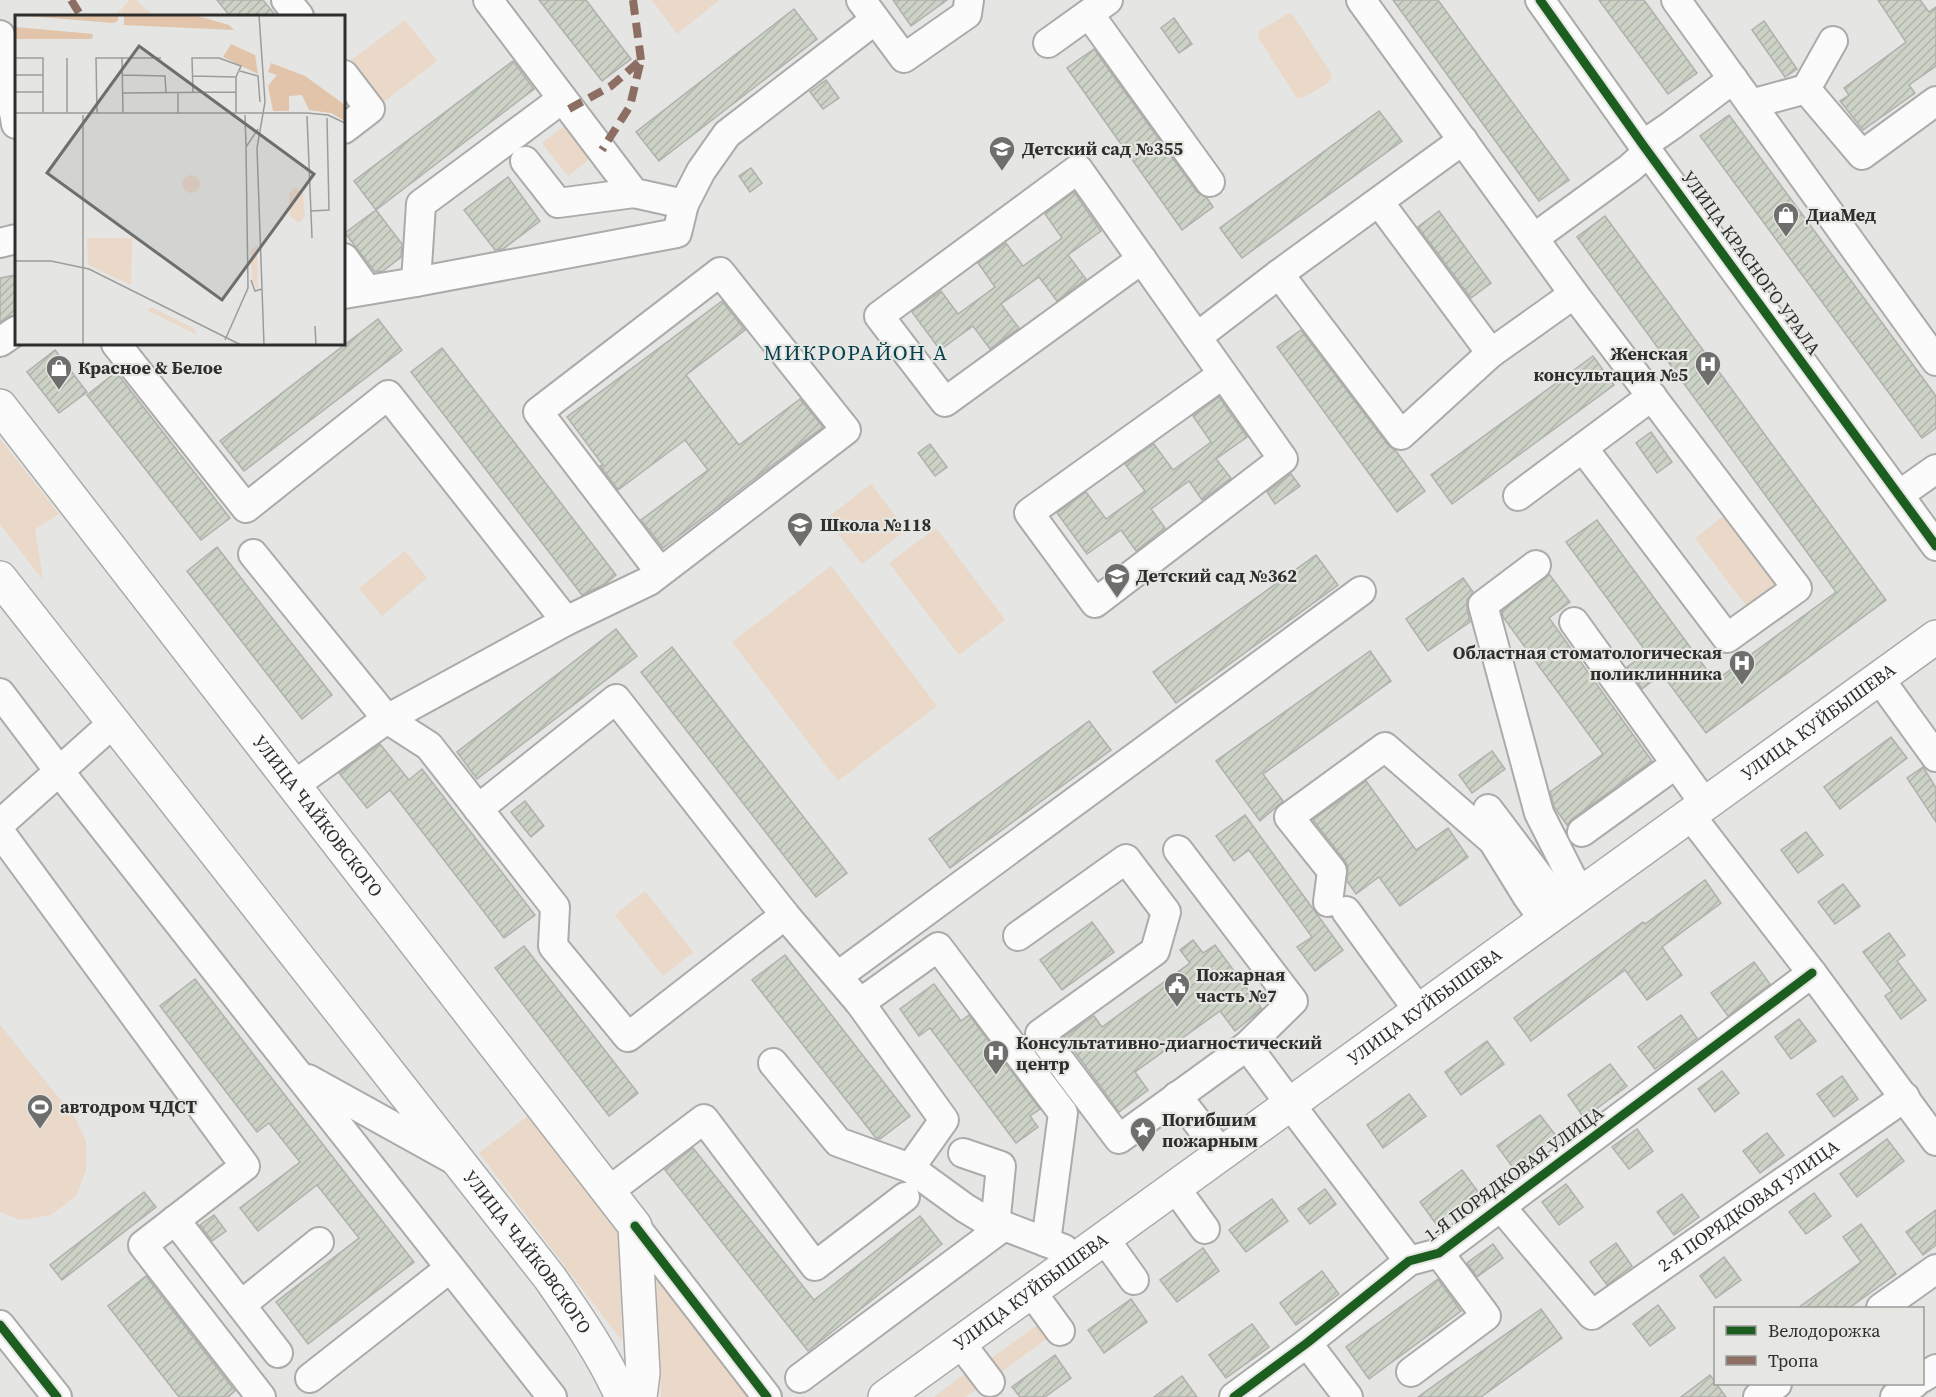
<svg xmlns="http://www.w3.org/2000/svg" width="1936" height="1397" viewBox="0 0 1936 1397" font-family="'Source Serif 4',serif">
  <defs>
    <pattern id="building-hatch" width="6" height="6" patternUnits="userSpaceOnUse" patternTransform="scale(1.5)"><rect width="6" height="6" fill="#ccd2c5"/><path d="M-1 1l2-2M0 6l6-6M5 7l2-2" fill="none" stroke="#b0b5aa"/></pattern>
  </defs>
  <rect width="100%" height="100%" fill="#e5e5e3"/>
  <g fill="#ead8c8">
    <polygon points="130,0 136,0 154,16 115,16"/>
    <polygon points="652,0 719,0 677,34"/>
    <polygon points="1289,13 1293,15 1332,75 1328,83 1303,98 1296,97 1258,37 1258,33 1261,30"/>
    <polygon points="405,20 437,61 382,103 350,61"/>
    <polygon points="570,122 596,154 568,176 542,143"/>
    <polygon points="0,439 59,514 35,529 43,580 0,524"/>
    <polygon points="871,484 906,530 862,564 826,519"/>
    <polygon points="1730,511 1785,585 1750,611 1695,538"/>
    <polygon points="936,528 1005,620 959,655 889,563"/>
    <polygon points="405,551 427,578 382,616 359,588"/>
    <polygon points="831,566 937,706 838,781 732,642"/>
    <polygon points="645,891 693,952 663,976 615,915"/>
    <polygon points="0,1025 75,1118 86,1141 86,1170 76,1196 51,1215 20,1220 0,1212"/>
    <polygon points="528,1116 620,1235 622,1341 479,1153"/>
    <polygon points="656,1261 757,1397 661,1397"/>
    <polygon points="1040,1323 1049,1337 996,1376 986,1362"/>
    <polygon points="966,1373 977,1389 965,1397 934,1397"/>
  </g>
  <g fill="url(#building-hatch)" stroke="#b0b0af" stroke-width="1.5">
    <polygon points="217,0 263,0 276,16 230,16"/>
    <polygon points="539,0 586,0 631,59 602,81"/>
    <polygon points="893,0 947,0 911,26"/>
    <polygon points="1393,0 1438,0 1569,180 1539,201"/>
    <polygon points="1599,0 1644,0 1697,73 1668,94"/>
    <polygon points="1878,0 1920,0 1929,12 1936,7 1936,66 1909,85 1915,93 1863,130 1840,101 1849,95 1844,88 1906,42"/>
    <polygon points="794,9 817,39 659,161 636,132"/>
    <polygon points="1174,18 1192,44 1179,53 1161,28"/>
    <polygon points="1764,21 1797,69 1785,77 1752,30"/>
    <polygon points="1094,49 1197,192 1207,198 1213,207 1182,230 1067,68"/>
    <polygon points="513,61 534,89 376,210 354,181"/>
    <polygon points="826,80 839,98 823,109 810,92"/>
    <polygon points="1379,111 1402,141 1242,258 1220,228"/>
    <polygon points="1729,115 1936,396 1936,428 1922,438 1700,136"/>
    <polygon points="751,168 762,183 750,192 739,176"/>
    <polygon points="508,177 540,221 503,249 495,250 464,210"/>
    <polygon points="1074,192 1101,231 1068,255 1086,279 1057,301 1039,277 1001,304 1019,328 990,349 973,326 940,350 912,312 941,291 958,314 995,287 978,263 1006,243 1023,266 1062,238 1045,214"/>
    <polygon points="376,210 402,244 401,257 383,271 375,272 345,233"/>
    <polygon points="1439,211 1491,283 1471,298 1418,227"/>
    <polygon points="1605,216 1886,600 1706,733 1662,674 1642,689 1627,667 1647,653 1566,542 1597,520 1715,681 1836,592 1577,237"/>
    <polygon points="16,275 16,315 7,317 0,322 0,278"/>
    <polygon points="722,301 745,330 686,375 739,445 800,399 823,427 663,548 641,520 708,470 685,440 618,490 600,466 603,465 567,417"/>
    <polygon points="378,319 402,350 244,471 220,441"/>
    <polygon points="1301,330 1388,445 1396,451 1425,491 1397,512 1277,347"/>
    <polygon points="442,348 616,575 605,584 582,595 411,372"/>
    <polygon points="55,350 87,392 59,413 27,372"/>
    <polygon points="1593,356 1614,385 1452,504 1431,475"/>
    <polygon points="116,372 230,518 201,540 87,395"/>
    <polygon points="1219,397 1247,437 1216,459 1231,478 1202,500 1189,481 1151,509 1165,528 1136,551 1121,530 1087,554 1057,513 1086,492 1106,519 1145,491 1125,464 1154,444 1173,470 1211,442 1193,416"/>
    <polygon points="1651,432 1672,462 1657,473 1636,443"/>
    <polygon points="930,444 947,467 935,476 918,453"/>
    <polygon points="1291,474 1300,486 1275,504 1267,492"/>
    <polygon points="217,547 332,695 302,719 187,571"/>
    <polygon points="1316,555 1338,585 1176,703 1153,672"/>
    <polygon points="1549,574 1570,602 1549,618 1652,761 1572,819 1567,825 1554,807 1550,792 1603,754 1503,617 1502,611"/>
    <polygon points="1463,578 1473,592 1467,600 1467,609 1470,622 1428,651 1406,619"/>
    <polygon points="616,629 637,656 477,779 457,752"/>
    <polygon points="672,647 847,873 816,897 641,672"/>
    <polygon points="1370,651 1391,681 1263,774 1283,801 1260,821 1216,761"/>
    <polygon points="1089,721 1111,750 950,868 929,839"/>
    <polygon points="1891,737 1907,758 1840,809 1824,787"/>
    <polygon points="380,744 409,780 422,769 535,915 504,938 390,790 367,808 339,773"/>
    <polygon points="1492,751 1505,769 1472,793 1459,775"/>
    <polygon points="1923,767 1936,788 1936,822 1907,778"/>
    <polygon points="1366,781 1416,850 1448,828 1468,857 1400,906 1379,877 1356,894 1347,881 1348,867 1345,861 1313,820"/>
    <polygon points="525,801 544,826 531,837 511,812"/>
    <polygon points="1245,815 1343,950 1315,971 1297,947 1312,937 1249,850 1234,861 1216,836"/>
    <polygon points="1806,832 1823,855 1798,873 1781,850"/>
    <polygon points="1705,880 1721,903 1662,947 1682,975 1647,1000 1625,970 1531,1041 1514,1018 1643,922 1645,924"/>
    <polygon points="1843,884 1860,906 1835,924 1818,902"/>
    <polygon points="1092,922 1114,952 1062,990 1040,960"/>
    <polygon points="1889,933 1905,955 1897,961 1926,1000 1901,1019 1885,996 1892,991 1863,952"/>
    <polygon points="1193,940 1203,953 1215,945 1262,1009 1235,1031 1220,1011 1135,1072 1148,1090 1119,1112 1064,1037 1094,1016 1102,1027 1190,963 1180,950"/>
    <polygon points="524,946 638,1093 609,1116 495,968"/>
    <polygon points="785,955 910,1116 880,1139 876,1138 752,980"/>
    <polygon points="1754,962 1770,984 1728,1016 1711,993"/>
    <polygon points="195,979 414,1262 308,1344 276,1302 359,1238 317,1185 258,1231 240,1208 300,1162 269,1123 257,1132 160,1006"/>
    <polygon points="934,984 961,1021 969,1015 1040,1109 1030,1116 1038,1127 1016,1143 930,1028 919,1036 900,1009"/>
    <polygon points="1681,1015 1697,1038 1655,1069 1638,1047"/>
    <polygon points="1799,1019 1816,1041 1791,1059 1775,1037"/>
    <polygon points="1487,1041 1504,1064 1461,1095 1445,1072"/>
    <polygon points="1610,1064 1627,1086 1584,1118 1568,1095"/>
    <polygon points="1722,1071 1739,1093 1715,1112 1698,1089"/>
    <polygon points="1842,1076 1858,1099 1834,1117 1817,1094"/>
    <polygon points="1409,1094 1426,1116 1383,1148 1367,1125"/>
    <polygon points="1540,1115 1557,1137 1514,1169 1497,1146"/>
    <polygon points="1637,1129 1653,1151 1629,1169 1612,1147"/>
    <polygon points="1767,1133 1784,1155 1760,1173 1743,1151"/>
    <polygon points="1887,1139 1904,1161 1857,1197 1840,1174"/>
    <polygon points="693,1148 814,1300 920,1216 942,1244 808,1351 665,1170"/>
    <polygon points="1462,1170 1479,1193 1436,1224 1420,1202"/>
    <polygon points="1566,1184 1583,1207 1559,1225 1542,1202"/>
    <polygon points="1325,1189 1336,1204 1310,1224 1298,1209"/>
    <polygon points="144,1192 156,1207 62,1280 50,1265"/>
    <polygon points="1814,1193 1831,1216 1806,1234 1789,1212"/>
    <polygon points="1682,1194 1699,1217 1674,1235 1657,1212"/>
    <polygon points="1272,1199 1288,1221 1246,1252 1229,1230"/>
    <polygon points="1936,1210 1936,1245 1923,1255 1906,1232"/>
    <polygon points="214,1215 226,1231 212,1241 200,1225"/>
    <polygon points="1861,1224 1896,1274 1849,1308 1798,1308 1861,1262 1843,1237"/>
    <polygon points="1616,1243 1632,1266 1607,1285 1590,1262"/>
    <polygon points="1493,1244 1503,1258 1477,1277 1467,1263"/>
    <polygon points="1203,1248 1219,1271 1177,1302 1160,1280"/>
    <polygon points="1724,1257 1741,1280 1716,1298 1700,1276"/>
    <polygon points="1322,1271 1339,1294 1296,1325 1280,1303"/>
    <polygon points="146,1276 235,1391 228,1397 179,1397 108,1306"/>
    <polygon points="1438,1279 1461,1311 1369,1379 1346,1347"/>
    <polygon points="1131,1299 1147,1322 1104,1353 1088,1330"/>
    <polygon points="1658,1305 1675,1328 1650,1346 1633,1324"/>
    <polygon points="1541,1309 1562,1338 1481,1397 1418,1397"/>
    <polygon points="1252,1324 1269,1347 1226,1378 1209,1355"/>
    <polygon points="1055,1355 1071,1378 1045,1397 1020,1397 1012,1387"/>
    <polygon points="1710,1375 1726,1397 1681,1397"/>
    <polygon points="1182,1376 1197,1397 1154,1397"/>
  </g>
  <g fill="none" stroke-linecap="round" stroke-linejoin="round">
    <g stroke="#ababaa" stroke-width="32">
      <g id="minor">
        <polyline points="286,0 299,16"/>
        <polyline points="488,0 634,193 684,204"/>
        <polyline points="861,0 904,58 967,14 969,0"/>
        <polyline points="1361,0 1574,294 1797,588 1727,638 1583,448"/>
        <polyline points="1540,0 1643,145 1936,546"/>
        <polyline points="1676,0 1936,361"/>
        <polyline points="1089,14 1210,182"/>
        <polyline points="0,35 16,124"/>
        <polyline points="1048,43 1108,0"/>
        <polyline points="344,75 370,109 344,129"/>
        <polyline points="1806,89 1833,41"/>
        <polyline points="1751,104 1806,89 1862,155 1936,101"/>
        <polyline points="1643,145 1672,125 1733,79"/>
        <polyline points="525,161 558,203 634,193"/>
        <polyline points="1379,202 1491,353"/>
        <polyline points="1534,238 1630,168 1649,151"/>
        <polyline points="0,243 16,239"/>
        <polyline points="344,258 367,290"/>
        <polyline points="1142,259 945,402 879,316 1078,169 1283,459 1095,603 1029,513 1223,374"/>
        <polyline points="1279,274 1401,435 1491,353 1574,294"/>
        <polyline points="416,282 421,204 562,99"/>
        <polyline points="344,294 416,282 677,233 684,204 701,171 727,134 875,20"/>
        <polyline points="1197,337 1279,274 1463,140"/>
        <polyline points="0,342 16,331"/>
        <polyline points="116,344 246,508 388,395 566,621"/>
        <polyline points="1899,495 1936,469"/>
        <polyline points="1518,496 1652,396"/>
        <polyline points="253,554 387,719 429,746 555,907 553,946 628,1037 785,915"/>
        <polyline points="1536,565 1483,605 1539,813 1580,894"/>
        <polyline points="1574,622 1705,804"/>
        <polyline points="1889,692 1936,757"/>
        <polyline points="0,693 59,771 552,1397"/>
        <polyline points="293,786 387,719 566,621 649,581 846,430 720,272 538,412 660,572"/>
        <polyline points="478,809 616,699 785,915 860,1003 944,1120 910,1168"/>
        <polyline points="1488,809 1562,907"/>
        <polyline points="0,824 113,723"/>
        <polyline points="1700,828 1812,973 1936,1141"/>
        <polyline points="0,832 245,1166 143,1245 261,1397"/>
        <polyline points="1582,832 1676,764"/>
        <polyline points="1328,902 1332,871 1289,817 1385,747 1493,841 1527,896 1544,920"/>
        <polyline points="1346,911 1418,1010"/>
        <polyline points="1018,936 1126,859 1166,912 1155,951 1040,1034 1119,1139 1247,1046 1293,1001 1178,850"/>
        <polyline points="838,976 1361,591"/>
        <polyline points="860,1003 938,947 1063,1113 1046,1242"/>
        <polyline points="1247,1046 1290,1104"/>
        <polyline points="773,1063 838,1142 910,1168 965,1208 995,1226 1004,1226 1064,1249"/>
        <polyline points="308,1079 456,1161"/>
        <polyline points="1177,1096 1222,1154"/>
        <polyline points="1299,1116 1409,1261"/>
        <polyline points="963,1153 1001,1166 995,1226"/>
        <polyline points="609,1191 704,1119 815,1266 905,1197"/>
        <polyline points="1184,1200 1205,1229"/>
        <path id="s1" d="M1501 1207 1592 1315 1905 1097"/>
        <polyline points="175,1220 278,1353"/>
        <polyline points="635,1226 767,1397"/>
        <polyline points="1114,1252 1134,1280"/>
        <polyline points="241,1305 319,1242"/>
        <polyline points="1041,1305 1060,1331"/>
        <polyline points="1881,1308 1936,1269"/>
        <polyline points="0,1325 57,1397"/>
        <polyline points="1307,1343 1348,1397"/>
        <polyline points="971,1357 990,1382"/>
        <polyline points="1411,1372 1486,1316 1439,1253"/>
        <polyline points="310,1378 450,1268"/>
        <polyline points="800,1378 1004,1226"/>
        <polyline points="1922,1378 1936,1369"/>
        <polyline points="1234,1397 1307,1343 1409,1261 1439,1253 1812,973"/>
        <polyline points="1758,1397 1777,1384"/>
        <polyline points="1895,1397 1914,1384"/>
      </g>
    </g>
    <g stroke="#ababaa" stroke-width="36">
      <g id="major">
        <path id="s2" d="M0 406 635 1226 643 1373 640 1397"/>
        <path id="s3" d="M0 578 550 1278C577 1317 603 1354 622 1397"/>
        <path id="s4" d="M885 1397 1936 637"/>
      </g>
    </g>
    <use href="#minor" stroke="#fbfbfb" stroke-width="28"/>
    <use href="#major" stroke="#fbfbfb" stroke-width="33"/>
    <g stroke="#8d6e63" stroke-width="8" stroke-dasharray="15 8" stroke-linecap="butt">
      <polyline points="71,0 81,16"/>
      <polyline points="633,0 641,60"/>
      <polyline points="569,109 611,86 641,60 630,106 602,150"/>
    </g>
    <g stroke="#e6e6e2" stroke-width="13">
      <g id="cycleway">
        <polyline points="1540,0 1643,145 1936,546"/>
        <polyline points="635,1226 767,1397"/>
        <polyline points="0,1325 57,1397"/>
        <polyline points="1234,1397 1307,1343 1409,1261 1439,1253 1812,973"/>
      </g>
    </g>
    <use href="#cycleway" stroke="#1b5e20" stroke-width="9"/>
  </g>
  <defs>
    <g id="school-pin" transform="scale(1.35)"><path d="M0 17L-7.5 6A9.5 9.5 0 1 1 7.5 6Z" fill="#6e6e6d" stroke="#e6e6e2"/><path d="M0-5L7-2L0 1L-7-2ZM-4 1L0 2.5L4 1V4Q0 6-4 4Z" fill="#fff"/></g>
    <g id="shop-pin" transform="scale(1.35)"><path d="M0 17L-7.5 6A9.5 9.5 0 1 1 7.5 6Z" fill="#6e6e6d" stroke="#e6e6e2"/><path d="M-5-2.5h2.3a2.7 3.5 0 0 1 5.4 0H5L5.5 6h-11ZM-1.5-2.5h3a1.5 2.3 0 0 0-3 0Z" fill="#fff"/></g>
    <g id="hospital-pin" transform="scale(1.35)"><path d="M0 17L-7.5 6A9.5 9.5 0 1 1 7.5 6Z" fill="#6e6e6d" stroke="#e6e6e2"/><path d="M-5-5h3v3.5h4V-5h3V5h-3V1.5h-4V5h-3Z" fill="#fff"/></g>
    <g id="civic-pin" transform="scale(1.35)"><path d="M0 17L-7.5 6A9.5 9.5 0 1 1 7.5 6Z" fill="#6e6e6d" stroke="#e6e6e2"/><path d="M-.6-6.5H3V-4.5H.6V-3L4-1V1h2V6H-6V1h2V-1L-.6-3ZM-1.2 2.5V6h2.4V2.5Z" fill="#fff"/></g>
    <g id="stadium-pin" transform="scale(1.35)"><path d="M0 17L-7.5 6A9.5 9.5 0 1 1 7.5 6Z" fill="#6e6e6d" stroke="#e6e6e2"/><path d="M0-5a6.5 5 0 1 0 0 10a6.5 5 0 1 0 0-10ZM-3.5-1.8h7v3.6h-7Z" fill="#fff"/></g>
    <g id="sight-pin" transform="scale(1.35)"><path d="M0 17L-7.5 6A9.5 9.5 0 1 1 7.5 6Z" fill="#6e6e6d" stroke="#e6e6e2"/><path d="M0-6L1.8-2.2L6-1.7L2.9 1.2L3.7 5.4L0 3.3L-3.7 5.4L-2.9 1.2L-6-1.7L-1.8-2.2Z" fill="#fff"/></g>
  </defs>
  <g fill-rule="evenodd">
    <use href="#school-pin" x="1002" y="149"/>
    <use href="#shop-pin" x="1786" y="215"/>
    <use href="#hospital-pin" x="1708" y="364"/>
    <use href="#shop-pin" x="59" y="368"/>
    <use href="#school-pin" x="800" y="525"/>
    <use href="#school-pin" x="1117" y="576"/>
    <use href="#hospital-pin" x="1742" y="663"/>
    <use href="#civic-pin" x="1177" y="985"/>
    <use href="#hospital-pin" x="996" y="1053"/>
    <use href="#stadium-pin" x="40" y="1107"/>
    <use href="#sight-pin" x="1143" y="1130"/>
  </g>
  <g text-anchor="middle" stroke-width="4.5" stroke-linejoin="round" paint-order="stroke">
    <g font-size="18" font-weight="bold" fill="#2e2e2d" stroke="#e6e6e2" text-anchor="start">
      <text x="1022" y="155">Детский сад №355</text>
      <text x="1806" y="221">ДиаМед</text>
      <text x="1688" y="360" text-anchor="end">Женская<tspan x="1688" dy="21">консультация №5</tspan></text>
      <text x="78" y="374">Красное &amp; Белое</text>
      <text x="820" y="531">Школа №118</text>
      <text x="1136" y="582">Детский сад №362</text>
      <text x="1722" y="659" text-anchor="end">Областная стоматологическая<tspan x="1722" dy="21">поликлинника</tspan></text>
      <text x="1196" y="981">Пожарная<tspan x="1196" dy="21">часть №7</tspan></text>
      <text x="1016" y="1049">Консультативно-диагностический<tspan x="1016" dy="21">центр</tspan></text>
      <text x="60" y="1113">автодром ЧДСТ</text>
      <text x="1162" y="1126">Погибшим<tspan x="1162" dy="21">пожарным</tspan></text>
    </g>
    <g font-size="18" fill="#2e2e2d" stroke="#e6e6e2">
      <text transform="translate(1751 263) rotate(54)" y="6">УЛИЦА КРАСНОГО УРАЛА</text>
      <text dy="6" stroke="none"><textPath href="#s4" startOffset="1152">УЛИЦА КУЙБЫШЕВА</textPath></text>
      <text dy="6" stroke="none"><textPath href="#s2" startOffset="519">УЛИЦА ЧАЙКОВСКОГО</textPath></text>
      <text dy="6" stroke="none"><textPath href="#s4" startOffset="666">УЛИЦА КУЙБЫШЕВА</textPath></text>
      <text transform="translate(1514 1174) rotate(-36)" y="6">1-Я ПОРЯДКОВАЯ УЛИЦА</text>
      <text dy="6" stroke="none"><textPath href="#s1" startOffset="332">2-Я ПОРЯДКОВАЯ УЛИЦА</textPath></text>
      <text dy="6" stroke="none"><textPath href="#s3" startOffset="856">УЛИЦА ЧАЙКОВСКОГО</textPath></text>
      <text dy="6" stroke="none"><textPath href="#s4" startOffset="180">УЛИЦА КУЙБЫШЕВА</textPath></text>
    </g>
    <g font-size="21" letter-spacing="1.5" fill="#053f4e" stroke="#e6e6e2">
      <text x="856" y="360">МИКРОРАЙОН А</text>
    </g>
  </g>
  <g transform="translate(15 15)">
    <rect width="330" height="330" fill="#e5e5e3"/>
    <path d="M167 169a9 9 0 1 1 18 0a9 9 0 1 1-18 0ZM279 172 288 178 290 201 284 208 275 201 274 179ZM72 223H117L116 270 73 250ZM242 230 243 276 237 264 236 235ZM136 292 180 314 181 319 132 295Z" fill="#ead8c8"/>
    <path d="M1 0H103V6L98 8ZM109 0H179L214 10 219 15 109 10ZM0 12 78 19 77 24H0ZM216 29 240 40 243 59 208 42ZM256 48 290 61 330 90V106L316 98 294 95 287 80 274 81V96H258L253 71 262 60 253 57Z" fill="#e1c4a9"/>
    <path fill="none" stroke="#9c9c9a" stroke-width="1.5" d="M244 0 250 87 242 133 249 330M0 43H28V98M52 43V98M107 43 108 98M225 56 243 61 245 87M0 60H28M107 60 150 61 151 77M177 61 221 62M0 77H28M178 77 177 43H204L226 51 221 62V98M108 78 221 77M163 78V99M0 98H292L313 100 330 108M82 98 81 43H146M230 100 231 131M292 101 297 223M296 196 314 195 312 103M0 246H36L74 254 226 330M236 265 240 276 247 274M300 311 301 330M210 325 233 273 231 132 243 114M68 330V100"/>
    <path fill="#6e6e6d" fill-opacity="0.15" stroke="#6e6e6d" stroke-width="3" d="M124 31 299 159 207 285 32 158Z"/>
    <rect width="330" height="330" fill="none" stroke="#2e2e2d" stroke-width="3"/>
  </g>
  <rect x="1714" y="1307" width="210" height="78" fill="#e6e6e2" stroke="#9c9c9a" stroke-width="1.5"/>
  <rect x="1726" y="1326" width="30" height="9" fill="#1b5e20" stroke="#9c9c9a" stroke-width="1.5"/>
  <text x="1768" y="1337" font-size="18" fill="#2e2e2d">Велодорожка</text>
  <rect x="1726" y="1356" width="30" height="9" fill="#8d6e63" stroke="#9c9c9a" stroke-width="1.5"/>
  <text x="1768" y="1367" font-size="18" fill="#2e2e2d">Тропа</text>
</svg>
